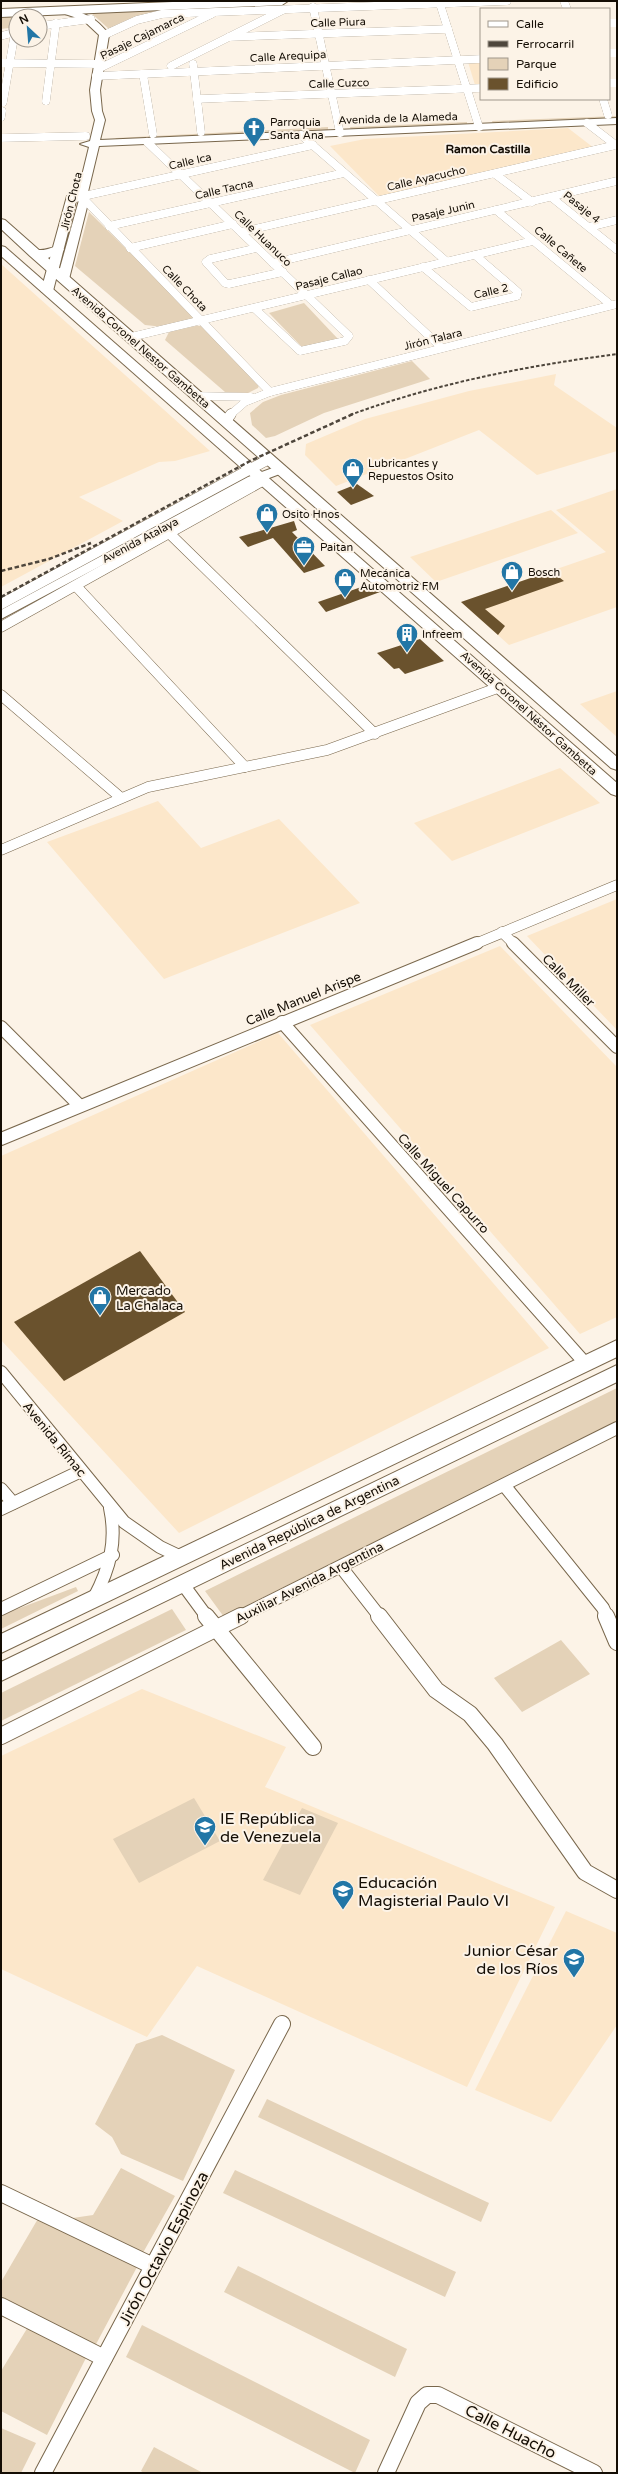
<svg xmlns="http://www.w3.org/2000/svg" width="618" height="2474" viewBox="0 0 618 2474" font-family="'Varela Round',sans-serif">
  <rect width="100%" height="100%" fill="#fcf3e7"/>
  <g fill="#fce7ca">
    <polygon points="481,61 481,84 475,85 468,62"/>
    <polygon points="568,128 594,148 379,196 330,146 365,139"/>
    <polygon points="1,264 210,451 175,461 159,462 79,497 123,521 1,587"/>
    <polygon points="556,374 554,385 617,428 617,451 537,475 479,430 336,486 305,455 306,444 365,419 469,391"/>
    <polygon points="617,489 617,607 509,645 461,602 606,552 556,510"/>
    <polygon points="551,510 578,533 436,582 410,557"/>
    <polygon points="617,691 617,737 580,704"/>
    <polygon points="560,768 600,803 452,861 414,823"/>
    <polygon points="158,801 201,848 279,819 360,903 164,979 47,842"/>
    <polygon points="617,899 617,1030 527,936"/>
    <polygon points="500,946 617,1067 617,1317 580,1334 310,1025"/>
    <polygon points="278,1033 549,1348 179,1533 1,1340 1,1156"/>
    <polygon points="142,1689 286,1747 265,1787 555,1907 467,2087 197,1966 147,2037 1,1969 1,1756"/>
    <polygon points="566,1911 617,1933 617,2025 551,2122 475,2090"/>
  </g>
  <g fill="#e4d2b8">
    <path d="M175 7 174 11C150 11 130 17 109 29L90 12Z"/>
    <polygon points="13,16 16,27 1,29 1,18"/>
    <polygon points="617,116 617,119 493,124 492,121"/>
    <polygon points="467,122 467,125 351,130 350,127"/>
    <polygon points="328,127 328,131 115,140 116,138"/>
    <polygon points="89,212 194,316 193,319 164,327 145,325 75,266"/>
    <polygon points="304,303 338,339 303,348 269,313"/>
    <polygon points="195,326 202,326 259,385 258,388 248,393 225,392 165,340 169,332"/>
    <polygon points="412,361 430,379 324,413 275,436 266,438 252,425 250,413 263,402 281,395"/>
    <polygon points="617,1388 617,1421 224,1617 205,1591"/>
    <polygon points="76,1587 78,1591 1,1629 1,1615"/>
    <polygon points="172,1609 186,1630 1,1721 1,1693"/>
    <polygon points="561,1640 590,1674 522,1712 494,1678"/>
    <polygon points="194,1798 220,1841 139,1883 113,1839"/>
    <polygon points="302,1808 338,1823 300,1895 263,1880"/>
    <polygon points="162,2035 235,2070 183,2181 121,2154 112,2137 95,2124 136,2044"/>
    <polygon points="267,2099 489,2203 481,2222 258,2117"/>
    <polygon points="121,2168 175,2196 140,2258 66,2219 93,2215"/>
    <polygon points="235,2170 456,2272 445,2297 223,2193"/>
    <polygon points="39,2217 137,2267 94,2348 1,2300 1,2282"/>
    <polygon points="238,2266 407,2349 395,2377 224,2292"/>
    <polygon points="142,2325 370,2440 355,2473 126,2357"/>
    <polygon points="28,2327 87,2356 47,2435 1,2411 1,2371"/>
    <polygon points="1,2428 36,2443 21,2473 1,2473"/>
    <polygon points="154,2447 203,2473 144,2473 141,2471"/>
  </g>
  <g fill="#6a522d">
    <polygon points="357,484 374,496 351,505 337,492"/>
    <polygon points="294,521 297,530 292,532 325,566 304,573 273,538 248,547 239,537"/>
    <polygon points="551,571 564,581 485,609 505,626 498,635 461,602"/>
    <polygon points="370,584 380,592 326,612 318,602"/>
    <polygon points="420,639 444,661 405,674 399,668 394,669 377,653"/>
    <polygon points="140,1251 185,1312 64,1381 14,1322"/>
  </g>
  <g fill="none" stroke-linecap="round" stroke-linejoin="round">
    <g stroke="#79674c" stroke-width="8">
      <g id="street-far3">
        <polyline points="564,1 567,9"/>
        <polyline points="440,4 479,127"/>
        <polyline points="313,7 340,133"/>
        <polyline points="609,23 617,23"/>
        <polyline points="40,26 91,19"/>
        <polyline points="104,35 137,20 162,14 507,1"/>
        <polyline points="1,36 16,32"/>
        <polyline points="229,37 448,29"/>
        <polyline points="609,53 617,53"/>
        <polyline points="1,63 98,64"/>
        <polyline points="193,64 201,132"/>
        <polyline points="171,66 283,10"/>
        <polyline points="98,69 212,14"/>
        <polyline points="143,74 153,134"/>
        <polyline points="96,76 481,59"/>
        <polyline points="609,83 617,83"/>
        <polyline points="197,99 481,88"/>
        <polyline points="603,99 608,115"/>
        <polyline points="46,101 56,23"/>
        <polyline points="3,102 15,32"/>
        <polyline points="1,117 2,111"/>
        <polyline points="587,123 617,146"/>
        <polyline points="301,135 446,261"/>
        <polyline points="1,138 86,136"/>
        <polyline points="147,142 349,336 345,341 300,351 254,308"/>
        <polyline points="495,174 532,202"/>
        <polyline points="551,197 617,250"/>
        <polyline points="75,198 313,145"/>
        <polyline points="84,199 270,392"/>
        <polyline points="496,210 611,305"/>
        <polyline points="109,226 344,173"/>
        <polyline points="589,227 617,220"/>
        <polyline points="241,232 616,145"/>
        <polyline points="130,248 233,224"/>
        <polyline points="257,248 210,259 206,262 225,283 229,284 283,272"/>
        <polyline points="273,263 617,181"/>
        <polyline points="423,267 471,307 517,296 518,292 475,255"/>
        <polyline points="369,280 442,348"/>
        <polyline points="131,337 533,241"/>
        <polyline points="197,396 251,397"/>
        <polyline points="230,415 245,402 270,392 617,304"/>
      </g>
    </g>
    <g stroke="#79674c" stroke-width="11">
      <g id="street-far2">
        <polyline points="226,421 231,414"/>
        <polyline points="170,534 375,734"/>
        <polyline points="76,586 245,767"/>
        <polyline points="1,604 269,459"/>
        <polyline points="1,627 264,480"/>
        <polyline points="1,695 120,797"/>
        <polyline points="1,850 148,787 327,750 500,687"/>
        <polyline points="502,932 514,944"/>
        <polyline points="475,944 617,885"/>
      </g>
    </g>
    <g stroke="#79674c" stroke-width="14">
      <g id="street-far1">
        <polyline points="513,943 617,1047"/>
        <polyline points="282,1022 585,1363"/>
        <polyline points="1,1027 79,1105"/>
        <polyline points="1,1139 477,943"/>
        <polyline points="1,1372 124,1522 160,1547 181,1557"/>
        <polyline points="504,1485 603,1608 607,1617"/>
        <polyline points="1,1489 13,1503"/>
        <polyline points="1,1509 81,1471"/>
        <polyline points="341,1567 380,1617"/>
        <polyline points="182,1583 207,1617"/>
        <path d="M94 1598C110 1568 117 1541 110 1508"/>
        <polyline points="1,1609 113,1555"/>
        <polyline points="239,1617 617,1428"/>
      </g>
    </g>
    <g stroke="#79674c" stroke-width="18">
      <g id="street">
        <polyline points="206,1616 313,1747"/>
        <polyline points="379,1616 436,1690 470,1714 495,1744 585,1872 617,1890"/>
        <polyline points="606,1616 617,1642"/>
        <polyline points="1,1736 241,1616"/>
        <polyline points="1,2193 153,2266"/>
        <polyline points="1,2306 104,2358"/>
        <polyline points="43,2473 282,2024"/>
        <polyline points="386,2473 418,2403 427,2395 438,2395 594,2473"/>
      </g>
    </g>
    <g stroke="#79674c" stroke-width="2">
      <g id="secondary">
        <path d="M62 7C82 12 97 17 109 35L100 90 102 111 105 120 100 140 617 118V124L99 146 87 196 89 199 69 279 63 282 57 279 79 200 77 197 53 291 47 294 41 291 67 196 72 193 77 196 89 147 80 144 90 141 95 120 92 111 90 90 99 35 83 20 59 12V8Z"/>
        <polygon points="281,465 287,469 285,472 256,483 1,619 1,610 248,477"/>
      </g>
    </g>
    <g stroke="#79674c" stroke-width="2">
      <g id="primary">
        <path d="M1 219 5 220 39 250C48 251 54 245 62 247L64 250 48 258 617 757V770L611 768 30 256 1 229Z"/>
        <polygon points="1,246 5,247 617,783 617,796 611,794 1,256"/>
        <polygon points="617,1340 617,1357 1,1653 1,1634"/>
        <polygon points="617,1365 617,1382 1,1681 1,1662"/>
      </g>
    </g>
    <g stroke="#79674c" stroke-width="2">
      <polygon id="highway" points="197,1 288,1 282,5 1,17 1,9"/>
    </g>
    <use href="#street-far3" stroke="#fff" stroke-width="8"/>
    <use href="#street-far2" stroke="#fff" stroke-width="10"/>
    <use href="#street-far1" stroke="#fff" stroke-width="12"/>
    <use href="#street" stroke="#fff" stroke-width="16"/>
    <use href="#secondary" fill="#fff" fill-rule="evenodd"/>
    <use href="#primary" fill="#fff" fill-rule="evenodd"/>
    <use href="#highway" fill="#fff" fill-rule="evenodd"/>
    <path stroke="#4e463c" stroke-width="2" stroke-dasharray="3.5 2" stroke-linecap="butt" d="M350 415C437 383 526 366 617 354"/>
    <g stroke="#4e463c" stroke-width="2.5" stroke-dasharray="4.5 2.5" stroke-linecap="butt">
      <polyline points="1,571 49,559 91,543"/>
      <polyline points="1,597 250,461 353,414"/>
    </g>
  </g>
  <defs>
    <g id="church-pin" transform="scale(1.15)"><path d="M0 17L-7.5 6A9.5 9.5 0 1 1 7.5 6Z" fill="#2276a6" stroke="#fcf3e7"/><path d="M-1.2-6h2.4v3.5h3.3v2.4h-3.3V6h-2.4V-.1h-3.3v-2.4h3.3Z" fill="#fff"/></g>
    <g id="shop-pin" transform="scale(1.15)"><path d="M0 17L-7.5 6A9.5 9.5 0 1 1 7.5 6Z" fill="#2276a6" stroke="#fcf3e7"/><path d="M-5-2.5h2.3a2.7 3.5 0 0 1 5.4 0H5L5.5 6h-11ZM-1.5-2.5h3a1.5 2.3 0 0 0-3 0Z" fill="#fff"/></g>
    <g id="office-pin" transform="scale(1.15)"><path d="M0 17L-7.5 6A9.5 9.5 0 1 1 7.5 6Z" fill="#2276a6" stroke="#fcf3e7"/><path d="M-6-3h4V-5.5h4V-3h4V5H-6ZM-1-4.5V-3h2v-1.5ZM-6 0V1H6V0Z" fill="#fff"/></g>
    <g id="building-pin" transform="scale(1.15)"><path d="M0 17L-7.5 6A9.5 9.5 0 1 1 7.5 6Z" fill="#2276a6" stroke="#fcf3e7"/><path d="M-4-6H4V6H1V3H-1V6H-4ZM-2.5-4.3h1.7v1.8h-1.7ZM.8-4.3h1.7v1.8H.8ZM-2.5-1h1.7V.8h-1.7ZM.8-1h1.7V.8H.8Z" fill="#fff"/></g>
    <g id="school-pin" transform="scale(1.15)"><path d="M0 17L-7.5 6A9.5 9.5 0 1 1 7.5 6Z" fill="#2276a6" stroke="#fcf3e7"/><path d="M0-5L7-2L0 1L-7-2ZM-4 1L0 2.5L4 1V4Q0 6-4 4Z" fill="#fff"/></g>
    <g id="university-pin" transform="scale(1.15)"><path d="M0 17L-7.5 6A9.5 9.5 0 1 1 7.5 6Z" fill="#2276a6" stroke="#fcf3e7"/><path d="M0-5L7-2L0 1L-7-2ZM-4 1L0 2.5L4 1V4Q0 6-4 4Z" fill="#fff"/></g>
  </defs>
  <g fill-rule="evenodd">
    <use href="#church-pin" x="254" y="128"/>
    <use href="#shop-pin" x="353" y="469"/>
    <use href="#shop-pin" x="267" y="514"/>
    <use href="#office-pin" x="304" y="547"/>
    <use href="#shop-pin" x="512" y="572"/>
    <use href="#shop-pin" x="345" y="579"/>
    <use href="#building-pin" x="407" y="634"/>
    <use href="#shop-pin" x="100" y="1297"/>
    <use href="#school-pin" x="205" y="1827"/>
    <use href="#university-pin" x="343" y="1891"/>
    <use href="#school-pin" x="574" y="1959"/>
  </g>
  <g text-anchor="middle" stroke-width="4" stroke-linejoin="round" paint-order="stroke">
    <g font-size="11" fill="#140d04" stroke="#fcf3e7">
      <text transform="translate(338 22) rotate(-2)" y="4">Calle Piura</text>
      <text transform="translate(142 36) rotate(-26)" y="4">Pasaje Cajamarca</text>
      <text transform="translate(288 56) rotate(-3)" y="4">Calle Arequipa</text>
      <text transform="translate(339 83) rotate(-2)" y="4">Calle Cuzco</text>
      <text transform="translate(398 118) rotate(-2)" y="4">Avenida de la Alameda</text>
      <text transform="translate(190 161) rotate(-13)" y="4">Calle Ica</text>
      <text transform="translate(426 178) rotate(-13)" y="4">Calle Ayacucho</text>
      <text transform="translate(224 189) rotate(-13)" y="4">Calle Tacna</text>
      <text transform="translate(71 201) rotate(-76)" y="4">Jirón Chota</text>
      <text transform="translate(582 207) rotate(39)" y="4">Pasaje 4</text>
      <text transform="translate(443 211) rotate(-13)" y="4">Pasaje Junin</text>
      <text transform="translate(263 238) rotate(44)" y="4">Calle Huanuco</text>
      <text transform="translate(561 249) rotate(40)" y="4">Calle Cañete</text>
      <text transform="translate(329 278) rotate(-14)" y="4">Pasaje Callao</text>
      <text transform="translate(185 288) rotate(46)" y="4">Calle Chota</text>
      <text transform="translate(491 291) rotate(-13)" y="4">Calle 2</text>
      <text transform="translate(433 339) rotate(-14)" y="4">Jirón Talara</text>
      <text transform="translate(141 347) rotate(41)" y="4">Avenida Coronel Nestor Gambetta</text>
      <text transform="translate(140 540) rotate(-28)" y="4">Avenida Atalaya</text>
      <text transform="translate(529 713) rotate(42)" y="4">Avenida Coronel Néstor Gambetta</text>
    </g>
    <g font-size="11" fill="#140d04" stroke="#fcf3e7" text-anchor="start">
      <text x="270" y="126">Parroquia<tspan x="270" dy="13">Santa Ana</tspan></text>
      <text x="368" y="467">Lubricantes y<tspan x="368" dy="13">Repuestos Osito</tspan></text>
      <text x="282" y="518">Osito Hnos</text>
      <text x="320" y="551">Paitan</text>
      <text x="528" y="576">Bosch</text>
      <text x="360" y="577">Mecánica<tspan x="360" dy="13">Automotriz FM</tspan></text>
      <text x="422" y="638">Infreem</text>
    </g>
    <g font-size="12" font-weight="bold" fill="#140d04" stroke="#fcf3e7">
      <text x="488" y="153">Ramon Castilla</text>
    </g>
    <g font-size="13" fill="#140d04" stroke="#fcf3e7">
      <text transform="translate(569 980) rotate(45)" y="5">Calle Miller</text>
      <text transform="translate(303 998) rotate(-22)" y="5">Calle Manuel Arispe</text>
      <text transform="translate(444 1183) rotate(48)" y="5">Calle Miguel Capurro</text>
      <text transform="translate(55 1439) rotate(51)" y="5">Avenida Rímac</text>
      <text transform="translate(309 1522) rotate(-26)" y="5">Avenida República de Argentina</text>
      <text transform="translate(309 1582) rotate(-27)" y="5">Auxiliar Avenida Argentina</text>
    </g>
    <g font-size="13" fill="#140d04" stroke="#fcf3e7" text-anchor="start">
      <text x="116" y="1295">Mercado<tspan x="116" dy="15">La Chalaca</tspan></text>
    </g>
    <g font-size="16" fill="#140d04" stroke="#fcf3e7" text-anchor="start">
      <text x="220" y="1824">IE República<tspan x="220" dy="18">de Venezuela</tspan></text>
      <text x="358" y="1888">Educación<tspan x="358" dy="18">Magisterial Paulo VI</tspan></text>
      <text x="558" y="1956" text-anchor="end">Junior César<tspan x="558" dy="18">de los Ríos</tspan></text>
    </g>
    <g font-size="16" fill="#140d04" stroke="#fcf3e7">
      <text transform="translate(163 2248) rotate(-62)" y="6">Jirón Octavio Espinoza</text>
      <text transform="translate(511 2431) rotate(27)" y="6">Calle Huacho</text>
    </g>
  </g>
  <rect width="618" height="2474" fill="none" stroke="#140d04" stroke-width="4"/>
  <rect x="480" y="8" width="130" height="92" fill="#fcf3e7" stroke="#9f978c"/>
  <rect x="488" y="21" width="20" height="6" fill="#ffffff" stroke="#9f978c"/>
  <text x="516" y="28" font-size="12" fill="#140d04">Calle</text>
  <rect x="488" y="41" width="20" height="6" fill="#4e463c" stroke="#9f978c"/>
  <text x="516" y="48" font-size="12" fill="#140d04">Ferrocarril</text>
  <rect x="488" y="58" width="20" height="12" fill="#e4d2b8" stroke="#9f978c"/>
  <text x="516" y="68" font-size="12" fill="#140d04">Parque</text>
  <rect x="488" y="78" width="20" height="12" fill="#6a522d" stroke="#9f978c"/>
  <text x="516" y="88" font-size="12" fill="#140d04">Edificio</text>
  <g transform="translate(28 28) rotate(334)"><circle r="19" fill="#fcf3e7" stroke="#9f978c"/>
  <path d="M0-3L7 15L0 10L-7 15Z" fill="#2276a6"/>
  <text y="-6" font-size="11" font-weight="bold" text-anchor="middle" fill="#140d04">N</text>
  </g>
</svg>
